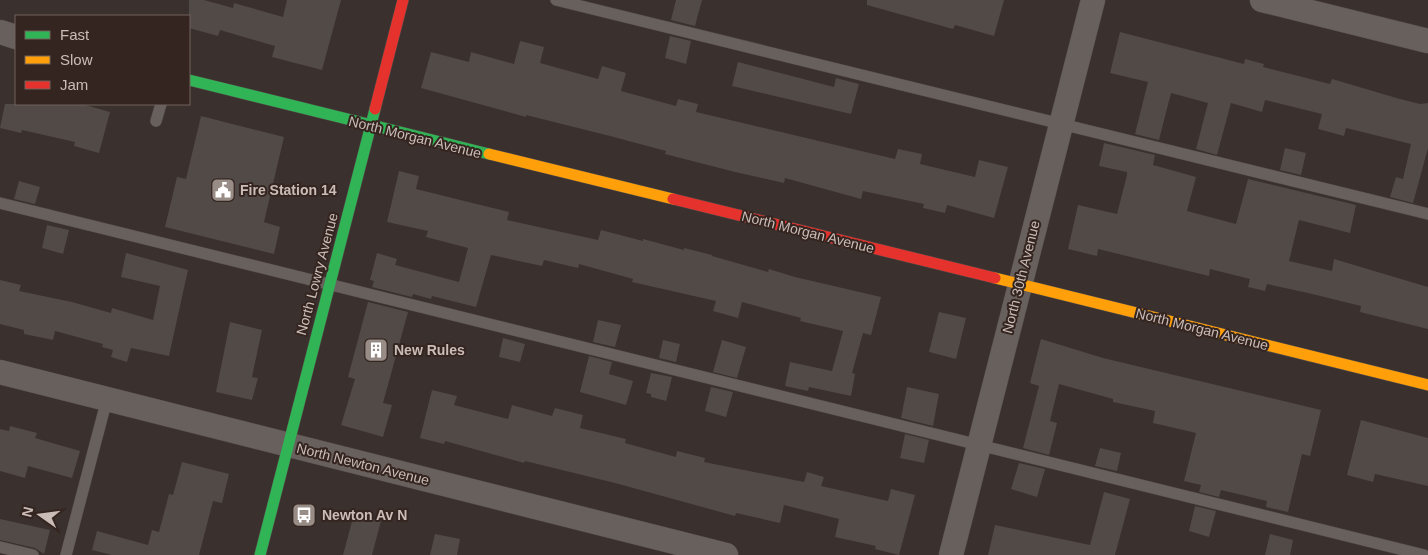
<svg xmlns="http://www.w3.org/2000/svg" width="1428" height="555" viewBox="0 0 1428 555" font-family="Arial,sans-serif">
  <rect width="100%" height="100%" fill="#3a302d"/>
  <g fill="#524a47">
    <polygon points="189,0 204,0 233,8 234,3 283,17 287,0 341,0 322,70 272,57 275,46 220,30 218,36 189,28"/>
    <polygon points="676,0 702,0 695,26 671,20"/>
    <polygon points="867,0 1004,0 994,36 955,25 953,29 867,5"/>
    <polygon points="1120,32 1244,64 1245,59 1264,64 1263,67 1330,84 1332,79 1400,99 1420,104 1428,103 1428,148 1413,203 1390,197 1396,177 1403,179 1411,144 1346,128 1344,136 1318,129 1322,114 1265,100 1262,112 1231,103 1217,155 1196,149 1208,103 1171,93 1159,140 1135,134 1148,82 1110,73"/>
    <polygon points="670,36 691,41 686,64 665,58"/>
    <polygon points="520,41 544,47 540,63 598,79 602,66 626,73 621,91 676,106 678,99 698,104 696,112 895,159 898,149 922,154 920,164 975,177 979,160 1008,167 994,218 947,205 945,213 923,208 924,204 863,191 861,199 785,178 784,183 735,172 665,154 666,151 610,136 526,115 526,117 421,88 431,52 469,62 471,52 514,64"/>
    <polygon points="738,62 834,87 836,78 859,84 851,114 732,86"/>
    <polygon points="5,104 82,104 110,112 99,153 74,146 75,142 22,130 21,133 0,128"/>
    <polygon points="201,116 284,137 264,222 280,227 274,254 165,227 177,177 186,179"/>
    <polygon points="1104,143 1155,155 1153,165 1196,177 1187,211 1236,224 1248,179 1356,205 1350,233 1299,220 1289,261 1332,271 1334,259 1428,287 1428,329 1360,312 1361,306 1308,293 1267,284 1265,291 1248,287 1250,279 1210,269 1209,276 1098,249 1097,256 1068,249 1078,205 1117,214 1127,175 1127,172 1099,166"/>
    <polygon points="1285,148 1306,153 1301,175 1280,170"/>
    <polygon points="399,171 419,176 416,189 509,212 507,220 598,240 601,230 643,241 643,239 684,250 684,248 712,255 712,256 768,272 769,269 795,277 881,297 871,335 863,333 852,373 855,374 851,396 809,387 808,391 785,386 790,362 832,371 843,331 800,321 801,318 742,302 738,318 713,311 716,301 632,282 633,279 579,264 578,268 544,260 542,266 491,255 476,307 432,296 431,299 413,294 412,297 372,287 374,281 370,280 377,253 397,259 395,265 459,282 468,248 426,237 428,231 387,222"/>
    <polygon points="19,181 40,187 35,204 14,199"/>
    <polygon points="47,225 69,230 63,254 42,248"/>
    <polygon points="126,253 188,270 169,356 131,348 127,362 111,357 113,350 102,347 103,344 55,331 53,340 24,334 24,330 0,324 0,280 21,285 19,291 72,302 111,313 112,308 153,320 160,286 121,277"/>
    <polygon points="368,302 408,312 383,403 392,405 383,437 341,425 355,379 348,377"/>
    <polygon points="939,312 966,318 956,359 929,352"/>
    <polygon points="598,320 621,325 615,347 593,342"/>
    <polygon points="230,322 262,330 252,377 258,378 252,400 216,392"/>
    <polygon points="503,338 525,344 520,362 499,357"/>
    <polygon points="1041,339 1103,358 1321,410 1310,456 1302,454 1288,512 1266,507 1267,501 1221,490 1219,497 1199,492 1201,485 1184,481 1196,433 1153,423 1155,411 1113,402 1113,399 1059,384 1050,421 1057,423 1049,455 1023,448 1039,386 1030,383"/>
    <polygon points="663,340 680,344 676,362 659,358"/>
    <polygon points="722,340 746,347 737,378 713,372"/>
    <polygon points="589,356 612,362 609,374 633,381 626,405 580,392"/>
    <polygon points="651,373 672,377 666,401 651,397 651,394 646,393"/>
    <polygon points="711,387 733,392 726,417 705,411"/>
    <polygon points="907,387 939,394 933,426 901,418"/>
    <polygon points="432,390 457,396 454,405 508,419 512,405 552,416 555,408 583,415 580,428 626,439 625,443 676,457 677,451 705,458 704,462 804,482 807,472 824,477 821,486 888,501 891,489 915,495 899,555 875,549 876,546 835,537 839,519 784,505 780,523 736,513 735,516 615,483 525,461 524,463 445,441 444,444 420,438"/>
    <polygon points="1361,420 1428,438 1428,486 1375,474 1373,482 1347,475"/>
    <polygon points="10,426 37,433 35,438 80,451 72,478 28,466 25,478 0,471 0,429 9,431"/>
    <polygon points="905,434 929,440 924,463 900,458"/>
    <polygon points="1100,448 1121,453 1117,471 1095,466"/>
    <polygon points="182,462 229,474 222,503 213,501 199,555 112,555 92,550 97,531 148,545 152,530 159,532 169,494 173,495"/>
    <polygon points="1019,463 1045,469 1037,497 1011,489"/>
    <polygon points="1104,492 1130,499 1115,555 988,555 995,525 1090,545"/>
    <polygon points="1195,506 1216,511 1209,537 1189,531"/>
    <polygon points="354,514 381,521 372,555 343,555"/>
    <polygon points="0,519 50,530 44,554 35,548 0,540"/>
    <polygon points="435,534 460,539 457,555 430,555"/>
    <polygon points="1270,534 1293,540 1290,555 1265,555"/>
  </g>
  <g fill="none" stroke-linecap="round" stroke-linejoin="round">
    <g stroke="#544d4b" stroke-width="12">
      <g id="lane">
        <polyline points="556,0 1428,214"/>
        <polyline points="156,121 161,104"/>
        <polyline points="0,203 1424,555"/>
        <polyline points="0,547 33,555"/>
        <polyline points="66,555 107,399"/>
      </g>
    </g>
    <g stroke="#544d4b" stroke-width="25">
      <g id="street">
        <polyline points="1262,0 1428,41"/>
        <polyline points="0,32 16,37"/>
        <polyline points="0,372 726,555"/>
        <polyline points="951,555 1093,0"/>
      </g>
    </g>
    <g stroke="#544d4b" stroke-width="12">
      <g id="fast">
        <polyline points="189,80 489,154"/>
        <polyline points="260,555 375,109"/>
      </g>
    </g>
    <g stroke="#544d4b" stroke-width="12">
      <g id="slow">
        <polyline points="489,154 673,199"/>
        <polyline points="995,278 1428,385"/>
      </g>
    </g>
    <g stroke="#544d4b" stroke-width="12">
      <g id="jam">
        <polyline points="375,109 403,0"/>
        <polyline points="673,199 995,278"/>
      </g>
    </g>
    <use href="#lane" stroke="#68605d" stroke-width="11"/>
    <use href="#street" stroke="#68605d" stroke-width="24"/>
    <use href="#fast" stroke="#30b455" stroke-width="11"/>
    <use href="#slow" stroke="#ff9f0a" stroke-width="11"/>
    <use href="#jam" stroke="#e5322d" stroke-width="11"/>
  </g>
  <defs>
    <g id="civic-square" transform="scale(1.25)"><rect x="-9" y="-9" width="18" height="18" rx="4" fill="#988c87" stroke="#352520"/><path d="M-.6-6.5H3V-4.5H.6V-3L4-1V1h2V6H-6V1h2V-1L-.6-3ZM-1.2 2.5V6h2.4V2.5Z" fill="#fff"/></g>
    <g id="building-square" transform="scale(1.25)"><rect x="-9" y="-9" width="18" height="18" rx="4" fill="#988c87" stroke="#352520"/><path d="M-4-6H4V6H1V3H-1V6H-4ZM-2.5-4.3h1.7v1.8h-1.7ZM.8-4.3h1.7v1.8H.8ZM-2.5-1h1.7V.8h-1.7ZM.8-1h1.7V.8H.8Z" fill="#fff"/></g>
    <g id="bus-square" transform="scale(1.25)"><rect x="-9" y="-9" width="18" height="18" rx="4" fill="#988c87" stroke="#352520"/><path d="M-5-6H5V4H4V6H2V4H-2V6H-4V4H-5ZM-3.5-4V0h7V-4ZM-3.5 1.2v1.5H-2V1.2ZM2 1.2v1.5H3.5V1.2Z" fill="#fff"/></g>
  </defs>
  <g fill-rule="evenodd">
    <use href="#civic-square" x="223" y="190"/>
    <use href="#building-square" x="376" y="350"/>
    <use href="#bus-square" x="304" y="515"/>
  </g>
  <g text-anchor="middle" stroke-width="4" stroke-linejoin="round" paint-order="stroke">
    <g font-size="14" fill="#cabdb8" stroke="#352520">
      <text transform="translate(415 137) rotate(14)" y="5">North Morgan Avenue</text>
      <text transform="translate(808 232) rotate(14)" y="5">North Morgan Avenue</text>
      <text transform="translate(317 274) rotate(-75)" y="5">North Lowry Avenue</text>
      <text transform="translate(1021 277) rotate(-76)" y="5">North 30th Avenue</text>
      <text transform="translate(1202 329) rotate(14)" y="5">North Morgan Avenue</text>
      <text transform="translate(363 464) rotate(14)" y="5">North Newton Avenue</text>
    </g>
    <g font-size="14" font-weight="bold" fill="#cabdb8" stroke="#352520" text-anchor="start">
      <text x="240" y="195">Fire Station 14</text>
      <text x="394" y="355">New Rules</text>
      <text x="322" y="520">Newton Av N</text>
    </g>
  </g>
  <rect x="15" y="15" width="175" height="90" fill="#352520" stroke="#71625d"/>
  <rect x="25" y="31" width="25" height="8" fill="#30b455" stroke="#71625d"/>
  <text x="60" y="40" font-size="15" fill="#cabdb8">Fast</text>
  <rect x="25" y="56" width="25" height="8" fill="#ff9f0a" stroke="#71625d"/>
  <text x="60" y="65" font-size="15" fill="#cabdb8">Slow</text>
  <rect x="25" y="81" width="25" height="8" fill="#e5322d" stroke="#71625d"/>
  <text x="60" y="90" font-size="15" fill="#cabdb8">Jam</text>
  <g transform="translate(40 515) rotate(284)" stroke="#352520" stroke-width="4" paint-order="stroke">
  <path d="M0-4L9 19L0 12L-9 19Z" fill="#cabdb8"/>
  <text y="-8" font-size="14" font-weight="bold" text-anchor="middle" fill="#cabdb8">N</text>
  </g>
</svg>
